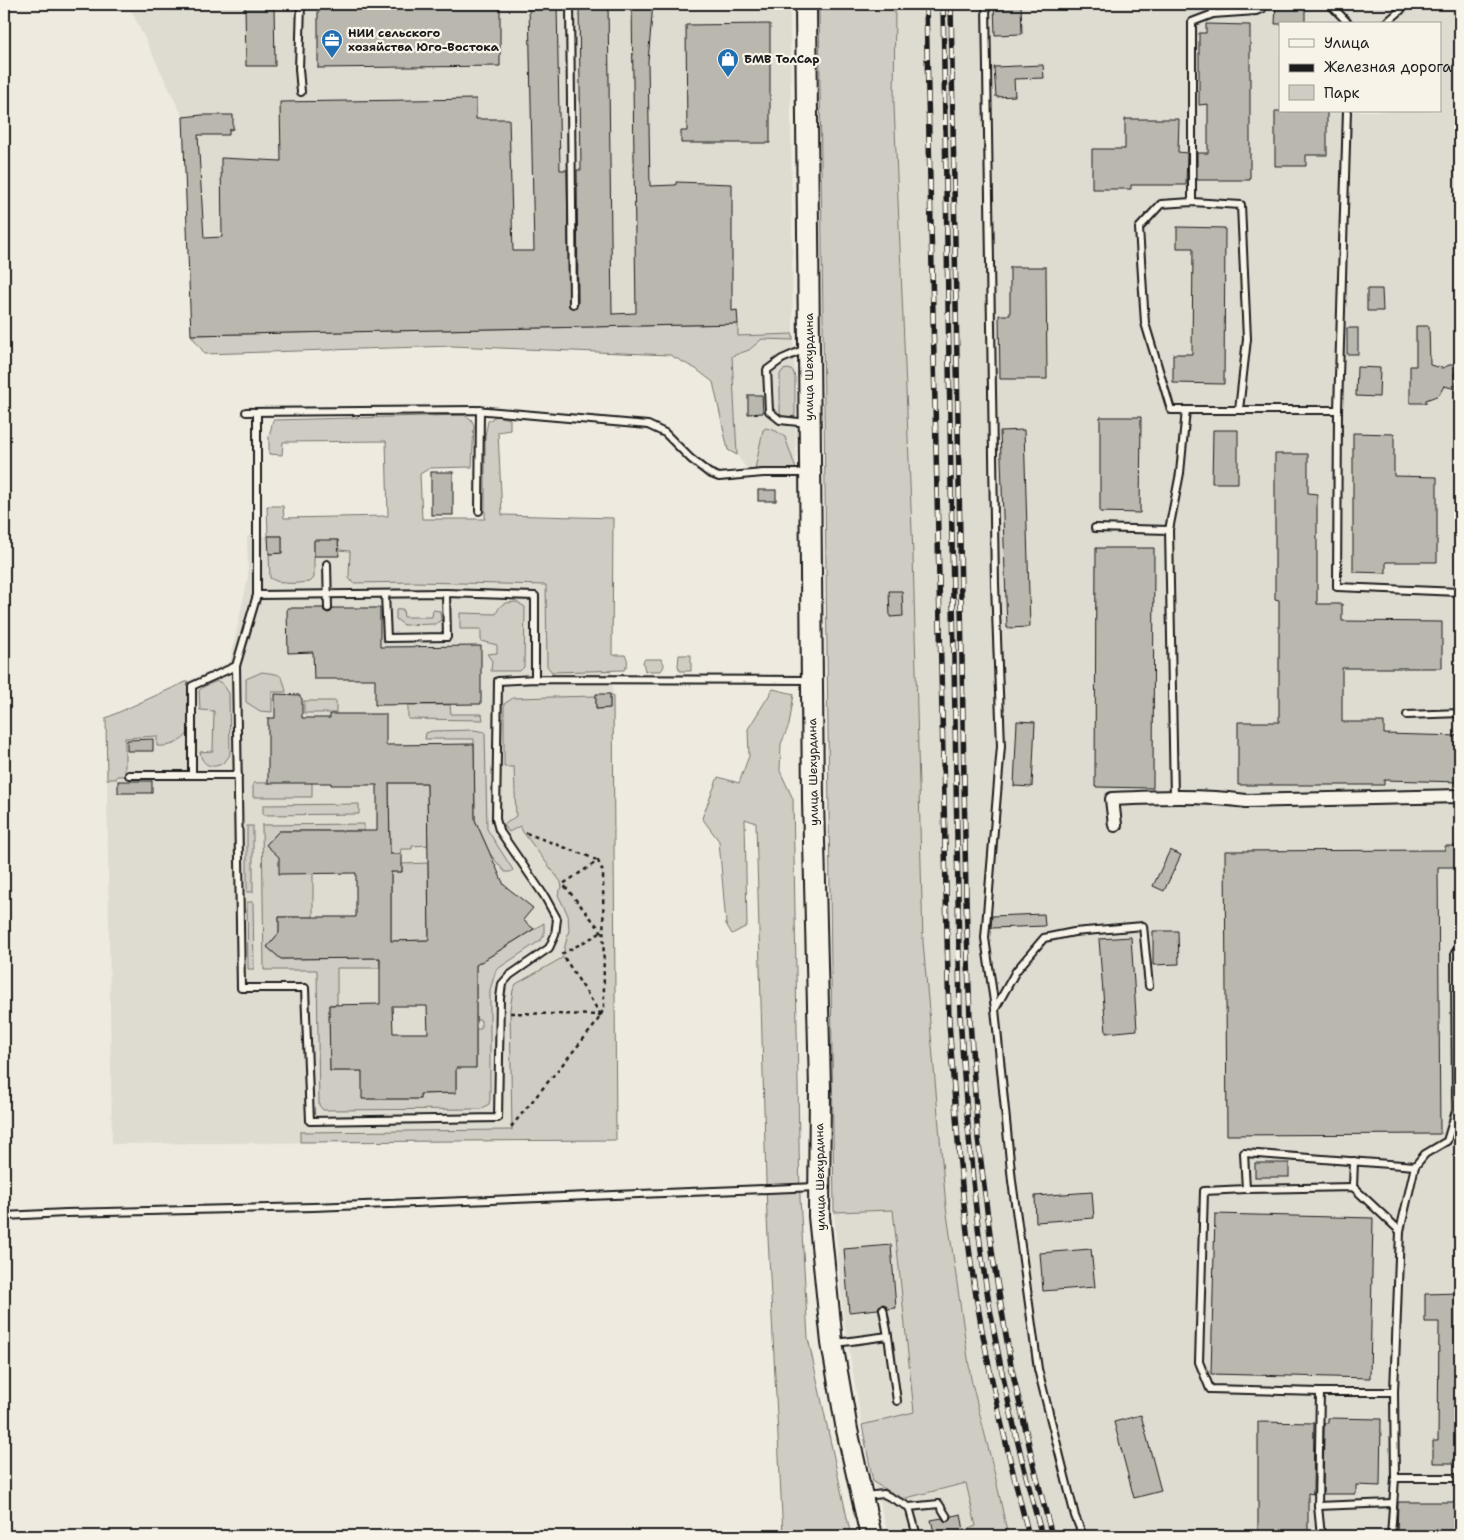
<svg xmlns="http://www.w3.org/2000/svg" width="1464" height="1540" viewBox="0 0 1464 1540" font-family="'Shantell Sans',sans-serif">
  <rect width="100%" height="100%" fill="#eeeae0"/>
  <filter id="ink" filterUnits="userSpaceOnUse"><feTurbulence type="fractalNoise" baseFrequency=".02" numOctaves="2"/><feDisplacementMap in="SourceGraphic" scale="10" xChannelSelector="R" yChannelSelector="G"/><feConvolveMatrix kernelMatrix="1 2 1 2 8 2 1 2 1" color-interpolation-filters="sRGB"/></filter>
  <g filter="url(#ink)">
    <g fill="#dedbd1" fill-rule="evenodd">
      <polygon points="128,4 790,4 793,334 738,336 737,324 191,335 183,117"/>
      <path d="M895 4H1460V1129L1458 1139 1460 1224V1536H1008L995 1475 971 1379 946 1207 923 942 913 555 894 105ZM1280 24H1440V111H1280Z"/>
      <polygon points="762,339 793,340 795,377 796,469 746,468 737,455 732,356 749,350"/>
      <polygon points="376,535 548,565 612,653 616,1140 112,1144 106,718 230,662 248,577 247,536"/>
      <polygon points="893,1209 914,1413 862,1425 843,1315 834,1212"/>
      <polygon points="873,1482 902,1499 966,1483 976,1527 968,1529 969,1536 889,1536"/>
    </g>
    <g fill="#cfccc3" stroke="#767470">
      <polygon points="819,4 895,4 894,105 913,555 923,942 946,1207 971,1379 995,1475 1008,1536 969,1536 968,1529 976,1526 966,1483 902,1499 873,1482 862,1425 914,1412 893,1210 834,1212"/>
      <polygon points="738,324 738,336 793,334 793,340 762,339 749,350 732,356 737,455 728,450 713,382 696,369 670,355 452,346 205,354 191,335"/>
      <polygon points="788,369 793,371 795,377 795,415 789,419 784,419 780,415 780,374 783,370"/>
      <path d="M464 415 471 419 474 425 472 467 430 468 420 474 422 519H485V436L488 421 496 416 510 419V430L498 432 502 515 613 518 612 655H625C629 661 628 665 624 670L552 672 547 666 546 585 415 582 353 583 349 578 350 551 339 550 338 540 314 541V578L310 582C294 583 284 586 270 578L269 554 282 553V536H268L267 506H283L284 518 388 516 386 441 283 442 282 455 269 454V437L273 420Z"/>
      <polygon points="766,428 776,431 785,437 796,469 755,469 763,430"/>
      <path d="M517 602 525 607 524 667 520 671H491L492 661 487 654 497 653V645L481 641V629H460V613L496 614C501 602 505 603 517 602Z"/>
      <polygon points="403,609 404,617 432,617 433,610 440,611 441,620 435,624 404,625 396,619 396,610"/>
      <polygon points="679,655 691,655 691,671 680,671 678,666"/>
      <path d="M645 659H661C665 664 665 666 661 671H645L643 662Z"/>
      <path d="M262 672C281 675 282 672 286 692H272V712L260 711 246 702V679Z"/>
      <path d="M188 681 189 732C181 743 170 747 157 746V736L125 738V776H117L116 779H107L106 718Z"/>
      <path d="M217 681 222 683 229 693 230 754C223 770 202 771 200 752L213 751 214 711 200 710 199 691 203 687Z"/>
      <polygon points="773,689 794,694 789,725 781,744 780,771 793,799 800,1198 808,1338 851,1536 783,1536 767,1217 756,823 745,819 747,926 732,934 726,924 719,841 702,818 718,777 739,783 749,756 748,729"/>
      <polygon points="610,695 613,695 616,1140 300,1142 300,1132 512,1130 510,1009 513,990 516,984 562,958 569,930 568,915 558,895 560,890 562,888 561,882 523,832 520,826 509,832 504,825 516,816 514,767 504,767 504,704 513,698 596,696 596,709 610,708"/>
      <rect x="304" y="701" width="32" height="12"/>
      <polygon points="408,705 450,705 451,714 482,714 483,720 408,719"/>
      <polygon points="474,730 485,732 487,829 513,870 510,872 505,872 490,854 475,820 474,739 425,739 426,733 432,731"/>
      <polygon points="312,782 312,797 253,797 253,783"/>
      <polygon points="389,783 427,783 428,845 412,846 412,849 401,849 400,854 390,854"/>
      <polygon points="359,804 359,814 263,815 263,805"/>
      <polygon points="364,824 364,831 279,831 266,845 313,874 313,917 279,917 279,933 267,947 281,959 379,958 380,968 337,968 337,1004 329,1005 330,1071 362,1071 363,1099 420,1099 420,1094 456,1093 456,1068 476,1067 476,1029 481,1029 481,1020 476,1020 476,965 544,923 544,934 541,940 496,970 490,990 490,1099 489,1104 481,1109 323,1110 319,1105 317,970 264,970 262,825"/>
      <rect x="247" y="826" width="6" height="66"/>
      <polygon points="428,863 429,940 391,941 391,872 402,872 402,864"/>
      <polygon points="247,902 253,902 254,969 248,969"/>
    </g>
    <g fill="#bab7af" stroke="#1c1c1c" fill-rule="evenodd">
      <polygon points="245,4 274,4 275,66 246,66"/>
      <polygon points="318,4 500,4 500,66 318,68"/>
      <polygon points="529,4 557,4 560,170 567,170 569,307 575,308 578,304 577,170 581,170 579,4 608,4 612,314 636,313 632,4 653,4 648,61 650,186 676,185 676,182 732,184 732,311 737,310 738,324 191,335 183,117 202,115 233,115 233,129 229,130 229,135 198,135 204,238 222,237 221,158 281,161 280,102 476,99 476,119 509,119 513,251 534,251"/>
      <polygon points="994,4 1021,4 1022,34 995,35"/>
      <polygon points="1276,4 1305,4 1305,24 1275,24"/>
      <polygon points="770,24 770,143 681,143 681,131 687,131 686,25"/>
      <polygon points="1206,24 1250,25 1250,180 1197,180 1197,153 1208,153 1208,104 1199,105 1199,33 1206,33"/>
      <polygon points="1043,65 1044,78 1014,79 1015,96 996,97 994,67"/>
      <polygon points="1275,111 1327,111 1327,155 1306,155 1306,166 1275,166"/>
      <polygon points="1125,119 1179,119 1178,152 1187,153 1186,185 1131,185 1131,189 1092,189 1092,149 1125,149"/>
      <polygon points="1177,227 1225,228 1224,384 1173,383 1173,354 1192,354 1193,248 1177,248"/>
      <polygon points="1010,267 1046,267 1047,379 1000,379 999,315 1010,315"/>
      <polygon points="1367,289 1382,289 1383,311 1367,311"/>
      <polygon points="1416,326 1429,326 1430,365 1442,368 1460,361 1460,365 1454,374 1456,389 1444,386 1439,395 1426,400 1426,403 1410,403 1410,366 1416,366"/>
      <rect x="1347" y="328" width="11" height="26"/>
      <polygon points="1357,367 1380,368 1379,397 1356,396"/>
      <polygon points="748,395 762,395 763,413 748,414"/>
      <polygon points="1100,417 1141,417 1140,513 1100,512"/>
      <polygon points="1024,430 1030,627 1007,628 1000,431"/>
      <polygon points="1213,430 1238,430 1238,483 1212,483"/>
      <polygon points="1353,433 1394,434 1394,476 1437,477 1437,562 1386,562 1386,573 1353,572"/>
      <polygon points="1275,454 1308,454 1308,493 1317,494 1317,604 1342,604 1342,621 1442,622 1442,668 1342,668 1342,722 1384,722 1384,734 1460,736 1460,782 1384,780 1384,785 1238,785 1238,722 1279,722 1279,600 1275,599"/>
      <rect x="431" y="472" width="22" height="43"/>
      <rect x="758" y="490" width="18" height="11"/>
      <polygon points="268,536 282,536 282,553 269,554"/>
      <polygon points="314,540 338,540 339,556 314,556"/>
      <polygon points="1096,548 1154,548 1153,788 1095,787"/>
      <polygon points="889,591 902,591 903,616 890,617"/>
      <polygon points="287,608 323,608 324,611 328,613 331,612 333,608 380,608 380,647 481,646 481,704 375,705 375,679 314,679 313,652 288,653"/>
      <path d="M275 694 299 695 302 699V718H330V714H386V745L474 744 475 820 504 885 533 908 523 920 534 929 476 965V1068H456V1093L420 1094V1099H362V1071H330L329 1005 380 1004V958L281 959 267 947 279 933V917H356V873L279 874V857L266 845 279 831H377V785H331V783H268V718H275ZM389 783H427L429 940 391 941V872H402V854H390ZM392 1006H427L428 1033H393Z"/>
      <polygon points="596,694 610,694 610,708 596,709"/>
      <polygon points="1017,721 1035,722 1032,787 1014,786"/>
      <polygon points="153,739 153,751 127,751 127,740"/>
      <rect x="118" y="781" width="34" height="12"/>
      <polygon points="1445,846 1460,846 1460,867 1438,867 1440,1134 1227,1135 1225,851 1445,850"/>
      <polygon points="1170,850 1181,855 1164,891 1153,886"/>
      <polygon points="1044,914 1045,926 991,928 992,916"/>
      <polygon points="1153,931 1178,931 1179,964 1153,965"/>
      <polygon points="1131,937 1137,1030 1106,1033 1099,939"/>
      <rect x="1255" y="1163" width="34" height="14"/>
      <polygon points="1092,1192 1094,1218 1036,1222 1035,1196"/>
      <polygon points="1215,1214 1373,1218 1370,1378 1211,1374"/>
      <polygon points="891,1245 896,1308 888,1309 886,1305 883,1304 879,1306 878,1309 849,1312 844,1249"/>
      <polygon points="1091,1249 1095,1287 1043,1291 1040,1253"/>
      <polygon points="1460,1293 1460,1463 1433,1463 1433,1441 1438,1441 1439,1322 1425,1322 1425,1294"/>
      <polygon points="1141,1415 1161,1491 1134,1498 1114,1422"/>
      <polygon points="1328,1418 1381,1419 1380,1486 1356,1485 1356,1494 1323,1494 1324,1423 1328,1423"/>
      <polygon points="1258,1422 1314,1423 1313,1494 1308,1493 1308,1536 1258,1536"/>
      <polygon points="1398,1502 1460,1502 1460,1536 1397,1536"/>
      <polygon points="961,1514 965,1536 935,1536 931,1520 942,1518 944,1521 948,1522 951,1520 952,1516"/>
    </g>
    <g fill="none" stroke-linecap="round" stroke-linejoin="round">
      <g stroke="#1c1c1c" stroke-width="10">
        <g id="lane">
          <polyline points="301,4 299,69 301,92"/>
          <polyline points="570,4 573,304"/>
          <polyline points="986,4 995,584 1001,746 985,938 995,1009 1012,1181 1038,1369 1075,1516 1083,1536"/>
          <polyline points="1330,4 1349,24"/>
          <polyline points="1213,14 1256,11 1262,9 1262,4"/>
          <polyline points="1385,24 1401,10 1401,4"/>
          <polyline points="1192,202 1192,22 1213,14 1213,4"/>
          <polyline points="805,349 782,359 767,370 769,411 780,420 808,423"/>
          <polyline points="1239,410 1247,339 1241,205 1192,202 1161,204 1139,228 1145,323 1171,410 1338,410 1337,587 1460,592"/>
          <polyline points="1338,410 1347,111"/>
          <polyline points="246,412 475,410 648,425 665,433 691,459 709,473 719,477 763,473 808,473"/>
          <polyline points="479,511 480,410"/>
          <polyline points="1095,528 1169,530"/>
          <polyline points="327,564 328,608"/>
          <polyline points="385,594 387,638 447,637 446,593"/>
          <polyline points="257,595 257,412"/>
          <polyline points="535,679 498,681 496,819 499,830 545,897 557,919 555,935 549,948 510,975 502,984 500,998 498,1118 310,1121 305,988 241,988 236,666 257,595 446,593 535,596 535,679 810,680"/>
          <polyline points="1407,715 1460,713"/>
          <polyline points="129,775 238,775"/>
          <polyline points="192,775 192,686 236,666"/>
          <polyline points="1174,797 1169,530 1180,473 1186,410"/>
          <polyline points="995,1009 1016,971 1044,938 1074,932 1143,926 1149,986"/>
          <polyline points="1353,1187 1354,1161"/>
          <polyline points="1246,1189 1244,1153 1415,1166"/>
          <polyline points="4,1216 66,1213 313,1207 817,1187"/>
          <polyline points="1400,1231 1353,1187 1246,1189 1204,1191 1199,1362 1210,1389 1320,1392 1394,1392 1395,1478 1460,1478"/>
          <polyline points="883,1309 888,1336"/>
          <polyline points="836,1343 888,1336 897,1401"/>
          <polyline points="1320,1392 1318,1506 1321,1536"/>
          <polyline points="1394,1392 1400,1231 1415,1166 1425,1154 1447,1141 1456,1111 1455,953 1460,946"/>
          <polyline points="864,1496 884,1494 909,1507 917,1536"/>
          <polyline points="1318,1506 1392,1503"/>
          <polyline points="909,1507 939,1504 947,1517"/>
          <polyline points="1391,1536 1395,1478"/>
        </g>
      </g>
      <g stroke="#1c1c1c" stroke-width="16">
        <path id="street" d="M1115 825 1112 799C1157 797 1202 795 1246 801L1460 796"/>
      </g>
      <g stroke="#1c1c1c" stroke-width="24">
        <polyline id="primary" points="806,4 813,800 820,1088 819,1216 832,1343 847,1430 871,1536"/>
      </g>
      <g stroke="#1c1c1c" stroke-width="2.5" stroke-dasharray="4 4" stroke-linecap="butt">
        <polyline points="526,833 590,857 598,861"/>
        <polyline points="510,1013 601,1015"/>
        <polyline points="601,1015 562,954 602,932"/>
        <polyline points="511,1127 594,1026 601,1015 604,1006 603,872 598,861 563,884 602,932"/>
      </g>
      <use href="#lane" stroke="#f7f3e8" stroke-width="6"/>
      <use href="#street" stroke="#f7f3e8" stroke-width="12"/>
      <use href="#primary" stroke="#f7f3e8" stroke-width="20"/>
      <g stroke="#1c1c1c" stroke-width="5.5">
        <g id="rail">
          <path d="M926 4 949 1022C955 1102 960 1183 971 1263 984 1355 1006 1446 1029 1536"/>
          <path d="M943 4 960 1015C965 1096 971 1177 982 1258 995 1352 1017 1445 1042 1536"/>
          <polyline points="951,4 966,899 970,1020 978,1138 993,1258 1011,1365 1034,1467 1052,1536"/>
        </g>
      </g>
      <use href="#rail" stroke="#f7f3e8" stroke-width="4" stroke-dasharray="11" stroke-linecap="butt"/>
    </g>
  </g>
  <defs>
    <g id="office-pin" transform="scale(1.125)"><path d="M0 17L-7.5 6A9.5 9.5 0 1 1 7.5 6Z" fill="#1f6fb2" stroke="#f7f3e8"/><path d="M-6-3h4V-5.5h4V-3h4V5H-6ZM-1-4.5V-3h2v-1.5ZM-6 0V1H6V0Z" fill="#fff"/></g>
    <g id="shop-pin" transform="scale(1.125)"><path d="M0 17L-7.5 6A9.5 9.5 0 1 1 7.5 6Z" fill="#1f6fb2" stroke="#f7f3e8"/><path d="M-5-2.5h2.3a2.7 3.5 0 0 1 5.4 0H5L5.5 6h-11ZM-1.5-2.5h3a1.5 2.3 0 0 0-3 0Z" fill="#fff"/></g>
  </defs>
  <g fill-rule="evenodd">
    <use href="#office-pin" x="332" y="40"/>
    <use href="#shop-pin" x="728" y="59"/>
  </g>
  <g text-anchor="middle" stroke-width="4.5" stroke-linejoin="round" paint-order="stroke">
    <g font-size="12" font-weight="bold" fill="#1c1c1c" stroke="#f7f3e8" text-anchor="start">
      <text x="348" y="37">НИИ сельского<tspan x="348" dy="14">хозяйства Юго-Востока</tspan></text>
      <text x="744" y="63">БМВ ТолСар</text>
    </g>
    <g font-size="12" fill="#1c1c1c" stroke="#f7f3e8">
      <text transform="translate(809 367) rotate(-90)" y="4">улица Шехурдина</text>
      <text transform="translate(813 772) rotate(-91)" y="4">улица Шехурдина</text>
      <text transform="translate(820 1177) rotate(-91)" y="4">улица Шехурдина</text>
    </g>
  </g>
  <rect width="1464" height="1540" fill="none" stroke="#f7f3e8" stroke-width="20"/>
  <rect x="10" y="10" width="1444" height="1520" fill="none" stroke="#1c1c1c" stroke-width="2" filter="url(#ink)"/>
  <rect x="1279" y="22" width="162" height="90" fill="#f7f3e8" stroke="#9f9d96"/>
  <rect x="1289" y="39" width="25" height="8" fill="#f7f3e8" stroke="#9f9d96"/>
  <text x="1324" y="48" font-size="15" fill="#1c1c1c">Улица</text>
  <rect x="1289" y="64" width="25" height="8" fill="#1c1c1c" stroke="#9f9d96"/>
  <text x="1324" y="72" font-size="15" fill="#1c1c1c">Железная дорога</text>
  <rect x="1289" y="85" width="25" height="15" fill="#cfccc3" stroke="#9f9d96"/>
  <text x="1324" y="98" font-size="15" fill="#1c1c1c">Парк</text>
</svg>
